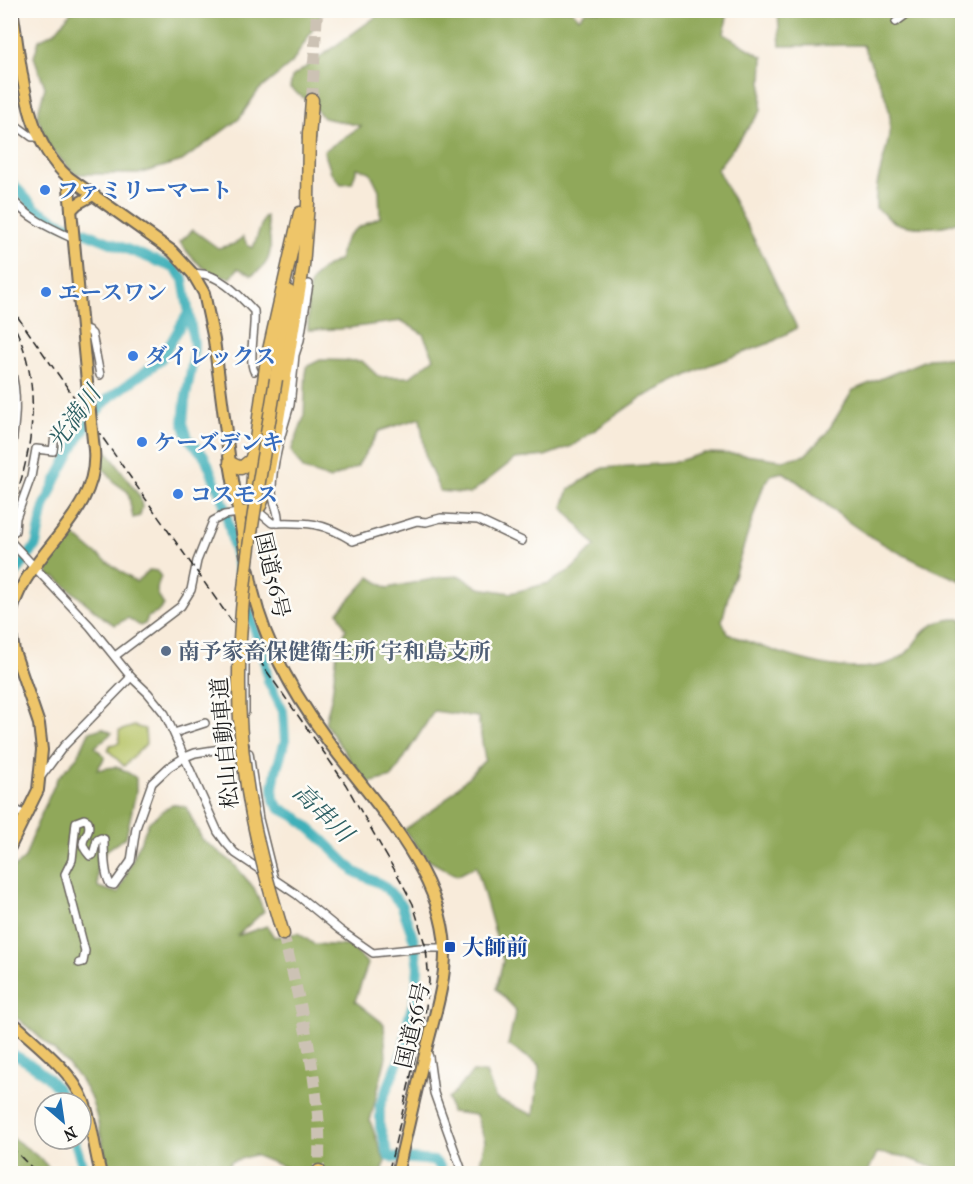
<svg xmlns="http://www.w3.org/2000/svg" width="973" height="1184" viewBox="0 0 973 1184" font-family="'IM FELL French Canon','Noto Serif JP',serif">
  <rect width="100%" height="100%" fill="#fdfcf7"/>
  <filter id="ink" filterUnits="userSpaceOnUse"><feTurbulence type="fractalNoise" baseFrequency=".0167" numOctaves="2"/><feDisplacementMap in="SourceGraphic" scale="12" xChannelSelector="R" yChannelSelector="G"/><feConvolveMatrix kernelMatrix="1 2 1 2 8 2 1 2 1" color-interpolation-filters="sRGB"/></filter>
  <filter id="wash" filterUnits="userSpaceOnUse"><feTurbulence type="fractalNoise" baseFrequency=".008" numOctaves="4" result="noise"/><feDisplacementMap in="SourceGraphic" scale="24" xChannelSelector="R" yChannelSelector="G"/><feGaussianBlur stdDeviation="1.35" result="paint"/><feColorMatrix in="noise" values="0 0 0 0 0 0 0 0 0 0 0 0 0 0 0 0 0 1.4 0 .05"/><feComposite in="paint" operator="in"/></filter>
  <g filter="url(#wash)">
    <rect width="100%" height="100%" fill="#f8ebda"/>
    <polygon fill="#b5c264" stroke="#686f40" stroke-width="1.5" points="134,726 145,729 146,744 124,766 108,750 110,745 119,743 119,731"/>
    <g fill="#90a85a" stroke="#56623b" stroke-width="1.5">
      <path d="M571 10 579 18 586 11H728L724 34 763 57 761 111 717 169 765 260 797 328 770 343 707 366 641 398 572 446 545 456 515 459 470 494 440 491 426 459 420 418 379 431 357 467 330 479 303 469 291 451 304 417 306 367 320 360 362 361 379 377H410L434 358 423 334 402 321 340 329 308 330C308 293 301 277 339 260 345 229 354 230 380 217L379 190 370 172 357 168 352 183 341 184 331 172 324 151 361 126 324 118 310 103 290 88 292 77 384 11Z"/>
      <polygon points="72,11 324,11 292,63 258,91 239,119 182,161 138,174 75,174 49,147 37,116 45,87 34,57 39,40 55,32"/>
      <path d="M778 11H962V218C949 230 912 229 896 223 889 220 882 212 876 208 873 177 891 150 890 120 890 98 871 67 863 45L780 46Z"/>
      <path d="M266 216C271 241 277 262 252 275L238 268 231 278C208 276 193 261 180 242L193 230 218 248 234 244 243 237 248 246 253 248 264 217Z"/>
      <path d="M962 357V581C928 568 880 545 850 523 827 506 807 487 783 472L771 475 763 487 731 585 722 621 728 634C772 651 862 687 904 655 909 652 912 646 916 641 928 624 942 618 962 619V1173H936L935 1168 902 1156 877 1153 867 1174 479 1173V1167L485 1141 476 1115 451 1112 448 1099 473 1072 486 1073 496 1099 534 1115 540 1065 508 1045 516 1010 496 989 503 961 476 866 457 876 428 860 404 830 441 804 485 760 478 717 434 711 392 777 369 783 352 763 325 723 332 695 337 651 346 629 338 612 370 577 387 588 443 577 460 576 479 588 511 593 549 583 572 569 595 546 563 507 569 489 603 468 672 463 704 453 738 454 783 460 805 455 826 434 853 390 928 359Z"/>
      <polygon points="99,443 103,445 140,497 142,507 140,516 133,518 128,492 114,482 106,471 100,468"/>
      <path d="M68 530 91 550 136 582 150 570 157 571 161 577C155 589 156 594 164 605L157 613 148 617 145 624 140 626 128 618 115 625 105 619 55 577H50C38 558 57 544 68 530Z"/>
      <path d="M102 728 112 733 95 747 105 757 97 770C119 765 117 765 136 778V792L126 837 107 850 97 865 98 887 118 893 149 822 172 804 186 807 202 839 232 862 254 888 264 911 237 936 267 926 274 937 298 933 314 944 350 946 368 964 355 1001 384 1024 386 1057 370 1121 385 1162 382 1173H332V1170L313 1173H299L254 1155 230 1162 227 1173H110C102 1149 100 1120 90 1097 74 1063 39 1037 11 1013L10 871 25 858 36 826 57 779 78 756 89 732Z"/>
      <path d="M11 1137C26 1147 42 1158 53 1173H11Z"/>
    </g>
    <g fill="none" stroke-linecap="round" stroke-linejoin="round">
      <g stroke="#40b0b9" stroke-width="10">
        <polyline points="10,181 35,208 59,222 174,268 183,279 194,344 193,360 185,401 183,423 188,438 205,457 224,504 246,603 264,658 268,681 283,711 285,741 276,771 273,788 274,800 279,808 298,818 323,840 355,872 383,885 401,904 414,940 418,967 416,993 408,1020 404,1048 380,1106 380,1127 389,1157 435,1161 441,1168 442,1174"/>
        <polyline points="10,582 36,545 44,507 56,480 79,437 98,410 109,398 160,361 188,313"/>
        <path d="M10 1053C32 1063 57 1081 66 1103"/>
        <polyline points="74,1139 85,1174"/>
      </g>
    </g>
  </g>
  <g filter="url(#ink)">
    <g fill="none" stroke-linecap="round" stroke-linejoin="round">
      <g stroke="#ccc2b4" stroke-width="12" stroke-dasharray="12 6" stroke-linecap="butt">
        <polyline points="312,100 317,10"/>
        <path d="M283 934C298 994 313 1054 318 1116 320 1134 319 1153 319 1171"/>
      </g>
      <g stroke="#69645e" stroke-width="10">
        <g id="minor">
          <polyline points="896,22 912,10"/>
          <polyline points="10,121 32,137 39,137"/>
          <path d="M10 197C27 218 50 228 74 239"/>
          <path d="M193 274C216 270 240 296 254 311 256 327 248 360 254 371"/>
          <polyline points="82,328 88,330 92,334 100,375"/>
          <path d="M10 367C20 396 14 430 10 459"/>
          <polyline points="291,396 295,355 300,340 309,284"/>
          <path d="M254 508 272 523C307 522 323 522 353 541L417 521 426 522 441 518 478 520 522 541"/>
          <path d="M278 523C280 511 272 502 272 490 272 463 282 432 290 405L291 396 289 394"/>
          <polyline points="10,533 15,531 16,518 31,477 36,449 53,451 55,435"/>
          <polyline points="10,541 90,626 131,677 148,693 165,714 218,832 226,843 235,853 296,894 340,930 373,953 420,948 445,948"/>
          <polyline points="115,656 181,606 191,590 197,561 213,521 224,515 239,513"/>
          <polyline points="245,712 245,657"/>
          <polyline points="174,733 205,723"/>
          <polyline points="249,753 259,819 274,879"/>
          <polyline points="40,778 63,747 131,677"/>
          <polyline points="10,806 26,816"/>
          <path d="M79 963 83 962 85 951 65 874 72 860 76 822 84 819 88 821C93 839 73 837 90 856L93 855 97 840 101 838 104 839C104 853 104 873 110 884L114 885 131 861 136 828 152 783 169 767 185 757 195 753 245 745"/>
          <polyline points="426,1050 429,1057 434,1093 463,1174"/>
        </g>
      </g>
      <g stroke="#69645e" stroke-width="14">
        <g id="primary">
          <polyline points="68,177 88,393"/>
          <polyline points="71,210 77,204 93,195"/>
          <path d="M10 621C19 556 100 519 94 450"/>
          <polyline points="10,627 14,651 39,724 42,750 38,790 10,847"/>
          <path d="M10 1020C36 1044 71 1069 84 1102 93 1125 94 1150 101 1174"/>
        </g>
      </g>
      <g stroke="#69645e" stroke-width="14">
        <g id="trunk">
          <path d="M12 10C22 66 23 137 68 177L172 251 193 274 204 293 214 340 230 463 246 556"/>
          <path d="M249 571C258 631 290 689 326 738 370 799 441 868 445 948 446 982 434 1017 426 1050 416 1091 407 1132 397 1174"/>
        </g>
      </g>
      <g stroke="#69645e" stroke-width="15">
        <g id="motorway">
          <polyline points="309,138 312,100"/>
          <polyline points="276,379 289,292"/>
          <polyline points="230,463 241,468 251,460 253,454"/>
          <polyline points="252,490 255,447 267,359 300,213"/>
          <polyline points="239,513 250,512 260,506 264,495 275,437 303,267 308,203 309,132"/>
          <polyline points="272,897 283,934"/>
          <polyline points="319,1174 319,1171"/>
        </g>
      </g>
      <use href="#minor" stroke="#fff" stroke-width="7"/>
      <use href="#primary" stroke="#eec569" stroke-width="10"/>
      <use href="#trunk" stroke="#eec569" stroke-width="10"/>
      <use href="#motorway" stroke="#eec569" stroke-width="12"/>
      <g stroke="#1c1c1c" stroke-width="1.5" stroke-dasharray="9 4.5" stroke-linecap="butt">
        <polyline points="10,306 325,754 346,785 402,883 413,904 426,948 429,981 425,1015 388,1174"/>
        <path d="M10 318C45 380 34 450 10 513"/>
        <polyline points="10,1146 38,1174"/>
      </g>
      <g stroke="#69645e" stroke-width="14" stroke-linecap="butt">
        <polyline id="primary-bridge" points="88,393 94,450"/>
      </g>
      <g stroke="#69645e" stroke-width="15" stroke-linecap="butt">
        <path id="motorway-bridge" d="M272 897C252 828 239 759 239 686 238 583 260 480 276 379"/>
      </g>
      <use href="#primary-bridge" stroke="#eec569" stroke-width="10"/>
      <use href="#motorway-bridge" stroke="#eec569" stroke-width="12"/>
    </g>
  </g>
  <g fill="#3f7fe0" stroke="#fdfcf7" stroke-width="2">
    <circle cx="45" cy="190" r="6"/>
    <circle cx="46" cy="292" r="6"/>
    <circle cx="133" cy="356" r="6"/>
    <circle cx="142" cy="442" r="6"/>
    <circle cx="178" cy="494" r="6"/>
  </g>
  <circle fill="#5c6f8a" stroke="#fdfcf7" stroke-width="2" cx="166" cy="651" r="6"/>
  <rect fill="#1a4fb4" stroke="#fdfcf7" stroke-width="2" x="444" y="941" width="12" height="12" rx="3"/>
  <g text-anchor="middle" stroke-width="5" stroke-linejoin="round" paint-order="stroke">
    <g font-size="22" font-weight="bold" fill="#366cbe" stroke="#fdfcf7" text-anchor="start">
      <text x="57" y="198">ファミリーマート</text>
      <text x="58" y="300">エースワン</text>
      <text x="145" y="364">ダイレックス</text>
      <text x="154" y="450">ケーズデンキ</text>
      <text x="190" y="502">コスモス</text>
    </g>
    <g font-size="22" fill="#1c1c1c" stroke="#fdfcf7">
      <text transform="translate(273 575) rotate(77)" y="8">国道56号</text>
      <text transform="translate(224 743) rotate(-95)" y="8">松山自動車道</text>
      <text transform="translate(412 1025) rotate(-77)" y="8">国道56号</text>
    </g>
    <g font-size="22" font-weight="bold" fill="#4e5e75" stroke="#fdfcf7" text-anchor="start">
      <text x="178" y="659">南予家畜保健衛生所 宇和島支所</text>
    </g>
    <g font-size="22" font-weight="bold" fill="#164399" stroke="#fdfcf7" text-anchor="start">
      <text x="462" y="955">大師前</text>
    </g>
    <g font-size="24" font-style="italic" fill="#2c5f63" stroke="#fdfcf7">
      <text transform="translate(74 418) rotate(-54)" y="8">光満川</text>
      <text transform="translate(323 813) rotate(44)" y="8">高串川</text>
    </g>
  </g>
  <rect width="973" height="1184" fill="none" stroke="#fdfcf7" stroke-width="36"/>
  <g transform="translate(63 1121) rotate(151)"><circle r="28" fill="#fdfcf7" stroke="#a3a29f" stroke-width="1.5"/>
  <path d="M0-4.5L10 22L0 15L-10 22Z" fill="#1f6fb2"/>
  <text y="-9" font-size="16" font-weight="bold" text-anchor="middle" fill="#1c1c1c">N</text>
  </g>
</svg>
